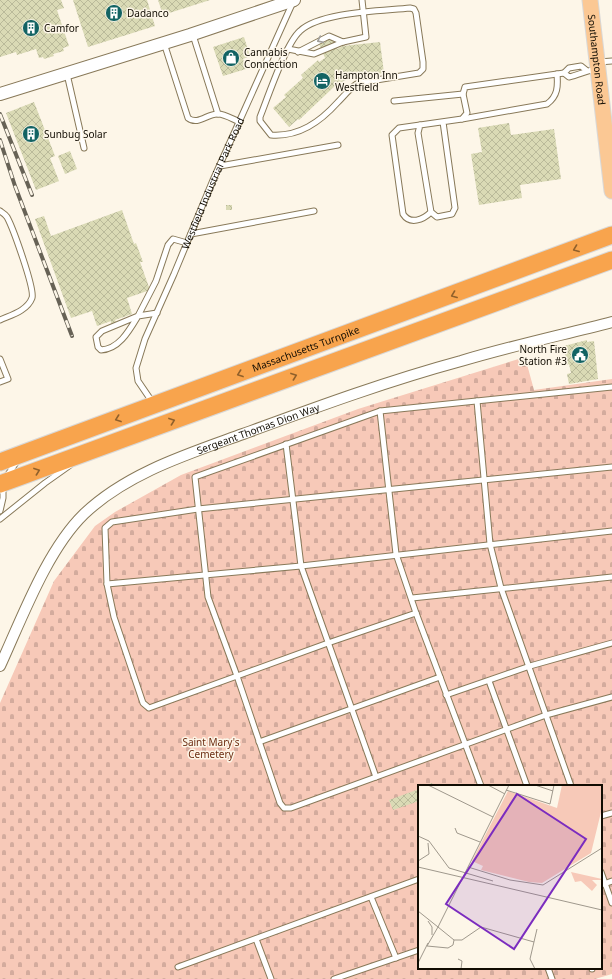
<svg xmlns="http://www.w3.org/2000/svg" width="612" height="979" viewBox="0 0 612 979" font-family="'Noto Sans',sans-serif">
  <defs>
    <pattern id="cemetery-stones" width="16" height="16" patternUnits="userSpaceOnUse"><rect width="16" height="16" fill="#f7c9b8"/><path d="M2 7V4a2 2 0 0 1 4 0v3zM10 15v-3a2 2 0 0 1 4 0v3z" fill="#d3ab9d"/></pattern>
    <pattern id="building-cross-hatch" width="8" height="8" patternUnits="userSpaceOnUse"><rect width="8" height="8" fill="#dadab5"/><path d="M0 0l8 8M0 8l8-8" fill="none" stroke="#baba9a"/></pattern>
  </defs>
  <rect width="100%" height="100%" fill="#fdf6e8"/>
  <path fill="url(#cemetery-stones)" fill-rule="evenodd" d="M525 357 534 390 612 379V974L595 979H0V703L54 581 95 526 115 512 181 475 358 409ZM419 786H601V968H419Z"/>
  <g fill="url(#building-cross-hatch)">
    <polygon points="0,0 61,0 64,8 57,10 69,46 63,48 64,51 53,54 54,56 44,59 43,57 39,58 36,49 17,55 16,52 0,57"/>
    <polygon points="73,0 147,0 155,26 88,47"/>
    <polygon points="158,0 210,0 163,15"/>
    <polygon points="244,37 250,56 243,59 246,69 223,76 213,47"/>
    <polygon points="332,38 337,49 343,46 380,42 384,73 353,77 337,84 299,120 298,119 289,127 273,108 286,97 284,95 303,78 301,75 318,60 319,62 325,58 319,44"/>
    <polygon points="34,102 55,156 50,158 59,181 36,190 6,113"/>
    <polygon points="509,123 511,135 554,129 561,179 520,185 522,198 479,205 471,154 482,152 478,128"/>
    <polygon points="70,151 77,169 65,174 58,156"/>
    <rect x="226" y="205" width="6" height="5"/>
    <polygon points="122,210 134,244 136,243 143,262 140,262 150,290 127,298 132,314 115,320 116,322 111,324 111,321 97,326 92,311 71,318 35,219 44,216 51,236"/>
    <polygon points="587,340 587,342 594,341 598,379 569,384 567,374 571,373 569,364 567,365 564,346"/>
    <polygon points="432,783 433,786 423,786"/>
    <polygon points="419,789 419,801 393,810 389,800"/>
  </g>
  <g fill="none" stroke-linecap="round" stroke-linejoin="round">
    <g stroke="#887959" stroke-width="7">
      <g id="service">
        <path d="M410 8 414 9 416 13 423 62V69L419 73 358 83C349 89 345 95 338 102 320 122 299 137 271 135L260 121V117C268 97 286 43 300 31 320 12 382 11 410 8Z"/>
        <polyline points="193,35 218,114"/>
        <path d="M164 43 188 118C198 126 208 113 218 114 225 114 234 120 240 122"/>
        <polyline points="288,49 314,54 343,42 366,37 362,0"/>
        <polyline points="298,52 329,36 343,42"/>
        <polyline points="599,62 612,61"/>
        <path d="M586 70 581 66 569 68 564 73 569 77C579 75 587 70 597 69"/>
        <polyline points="67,74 84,148"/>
        <polyline points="394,101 463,94"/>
        <path d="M462 119 547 104C558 96 558 86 557 74"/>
        <polyline points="443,122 455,208 452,214 437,217 431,212 418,133 420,125 462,119 467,113 463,94 465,87 564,73"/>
        <path d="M420 125 399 128 392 135 403 214C410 225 423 220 431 212"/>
        <polyline points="220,166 338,145"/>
        <path d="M0 211C3 213 5 214 7 217 13 228 35 289 32 298 27 311 11 315 0 320"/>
        <polyline points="191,234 314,211"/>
        <path d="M157 313 138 316C129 331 119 349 101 350L98 347 96 337 102 331 138 316 156 281 168 245 173 239 187 243"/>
        <polyline points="0,359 8,379 0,382"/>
        <polyline points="612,387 380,411 195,477 208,597 237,676 280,803 284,808 291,808 546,715 612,697"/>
        <polyline points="477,401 490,544 501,588 571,786"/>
        <path id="s1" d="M153 403 138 381 136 368 145 339 174 274 213 180 293 2"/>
        <polyline points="380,411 396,554 416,613 481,786"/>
        <polyline points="286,444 301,566 376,777"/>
        <polyline points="7,476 17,461"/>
        <polyline points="0,511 3,498 3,487"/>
        <polyline points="0,519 45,483 69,466"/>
        <polyline points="107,584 301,566 612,531"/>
        <polyline points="412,598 612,577"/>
        <polyline points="416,613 328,643 149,708 143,703 114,617 107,584 105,528 112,522 198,509 612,467"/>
        <polyline points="489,681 527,786"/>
        <polyline points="446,695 530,666 612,643"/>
        <polyline points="259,742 440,677"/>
        <polyline points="601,816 612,813"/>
        <polyline points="601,872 612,903"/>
        <polyline points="601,885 612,881"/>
        <polyline points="371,897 396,958"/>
        <polyline points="256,939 271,979"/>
        <polyline points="178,967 419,879"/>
        <polyline points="548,968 552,979"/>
        <polyline points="592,968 592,969"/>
        <polyline points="334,979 419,950"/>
      </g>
    </g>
    <g stroke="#887959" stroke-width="12">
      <g id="minor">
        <path id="s2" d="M0 666C22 618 47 550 84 514 127 473 188 454 243 434 314 408 387 381 461 361 511 346 562 335 612 322"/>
      </g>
    </g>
    <g stroke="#887959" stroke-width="14">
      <polyline id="tertiary" points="0,94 190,35 294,0"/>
    </g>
    <g stroke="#d9d8d7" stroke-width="17">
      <g id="primary">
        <path id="s3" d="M590 0 612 191"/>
      </g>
    </g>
    <g stroke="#d9d8d7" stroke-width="19">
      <g id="motorway">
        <path id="s4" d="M0 462 612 235"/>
        <polyline points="0,484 612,260"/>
      </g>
    </g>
    <use href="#service" stroke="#fff" stroke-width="5"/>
    <use href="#minor" stroke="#fff" stroke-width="10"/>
    <use href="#tertiary" stroke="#fff" stroke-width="12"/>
    <use href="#primary" stroke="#fbc894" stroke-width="15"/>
    <use href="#motorway" stroke="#f8a44d" stroke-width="17"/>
    <g stroke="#676256" stroke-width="4">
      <g id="rail">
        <polyline points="0,114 32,195"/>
        <polyline points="0,140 15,186 72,336"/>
      </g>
    </g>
    <use href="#rail" stroke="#fdf6e8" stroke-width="2.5" stroke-dasharray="8" stroke-linecap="butt"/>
  </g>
  <defs><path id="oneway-chevron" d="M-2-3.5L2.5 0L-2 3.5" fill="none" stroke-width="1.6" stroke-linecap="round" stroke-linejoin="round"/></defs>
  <use stroke="#a09e9a" href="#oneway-chevron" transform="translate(320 40) rotate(154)"/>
  <g stroke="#90602b">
    <use href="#oneway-chevron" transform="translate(576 249) rotate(159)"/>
    <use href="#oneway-chevron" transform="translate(454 295) rotate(159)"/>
    <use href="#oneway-chevron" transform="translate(240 374) rotate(160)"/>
    <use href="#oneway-chevron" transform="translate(294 376) rotate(-20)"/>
    <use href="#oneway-chevron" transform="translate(118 419) rotate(160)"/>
    <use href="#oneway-chevron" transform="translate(172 421) rotate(-20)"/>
    <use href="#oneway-chevron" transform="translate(37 471) rotate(-20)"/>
  </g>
  <defs>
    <g id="building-disc" transform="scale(0.9)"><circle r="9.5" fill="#126363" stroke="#fdf6e8"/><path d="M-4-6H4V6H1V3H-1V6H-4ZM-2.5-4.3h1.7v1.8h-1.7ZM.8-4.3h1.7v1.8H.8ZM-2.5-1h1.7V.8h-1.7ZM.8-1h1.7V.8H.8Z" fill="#fff"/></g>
    <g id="shop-disc" transform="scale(0.9)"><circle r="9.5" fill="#126363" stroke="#fdf6e8"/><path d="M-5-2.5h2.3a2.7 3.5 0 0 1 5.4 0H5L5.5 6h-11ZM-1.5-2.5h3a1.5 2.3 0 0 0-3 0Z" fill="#fff"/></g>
    <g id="hotel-disc" transform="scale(0.9)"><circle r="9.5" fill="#126363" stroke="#fdf6e8"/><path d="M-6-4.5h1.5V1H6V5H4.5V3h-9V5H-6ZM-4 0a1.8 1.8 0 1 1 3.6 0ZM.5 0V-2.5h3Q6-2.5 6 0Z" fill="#fff"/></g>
    <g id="civic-disc" transform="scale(0.9)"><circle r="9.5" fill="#126363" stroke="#fdf6e8"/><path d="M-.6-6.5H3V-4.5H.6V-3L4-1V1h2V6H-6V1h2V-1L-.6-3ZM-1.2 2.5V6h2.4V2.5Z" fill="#fff"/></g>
  </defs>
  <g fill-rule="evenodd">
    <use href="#building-disc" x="114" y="13"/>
    <use href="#building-disc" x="31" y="28"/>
    <use href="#shop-disc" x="231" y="58"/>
    <use href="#hotel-disc" x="322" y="81"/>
    <use href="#building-disc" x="31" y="134"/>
    <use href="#civic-disc" x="580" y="355"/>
  </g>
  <g text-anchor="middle" stroke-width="3" stroke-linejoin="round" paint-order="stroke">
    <g font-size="10" fill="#110c02" stroke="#fdf6e8" text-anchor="start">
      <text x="127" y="17">Dadanco</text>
      <text x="44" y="32">Camfor</text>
      <text x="244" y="56">Cannabis<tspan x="244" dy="12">Connection</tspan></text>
      <text x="335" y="79">Hampton Inn<tspan x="335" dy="12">Westfield</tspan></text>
      <text x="44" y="138">Sunbug Solar</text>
      <text x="567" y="353" text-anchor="end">North Fire<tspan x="567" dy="12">Station #3</tspan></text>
    </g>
    <g font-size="10" fill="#110c02" stroke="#fdf6e8">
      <text dy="4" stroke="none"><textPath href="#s3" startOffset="60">Southampton Road</textPath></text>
      <text dy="4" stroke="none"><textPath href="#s1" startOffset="240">Westfield Industrial Park Road</textPath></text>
      <text dy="4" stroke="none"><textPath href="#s4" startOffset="326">Massachusetts Turnpike</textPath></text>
      <text dy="4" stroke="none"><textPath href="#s2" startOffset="370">Sergeant Thomas Dion Way</textPath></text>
    </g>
    <g font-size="10" fill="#6c2c10" stroke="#fdf6e8">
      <text x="211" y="746">Saint Mary's<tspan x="211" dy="12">Cemetery</tspan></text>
    </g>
  </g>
  <g transform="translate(418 785)">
    <rect width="184" height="184" fill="#fdf6e8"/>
    <path d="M153 87 184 94V95H174L179 100 174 106 163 96 157 97Z" fill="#f7c9b8"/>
    <path d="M144 0H184V23L173 68 124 98 111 97 63 85 65 81 54 76 90 6 139 23Z" fill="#f7c9b8"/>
    <path fill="none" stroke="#9f988c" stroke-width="1" d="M10 0 75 32M70 0 87 9M117 0 135 6M88 5 132 19 136 0M37 43 39 48 62 57M0 51 11 56 31 83 75 96M0 76 11 69 10 58M0 82 184 125M50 82 92 95 125 100 184 63M0 126 20 142 9 161M10 136 14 142V150M36 155H44L63 142 116 157M9 161 30 163 35 160 36 155 20 142 91 0M40 174 44 176 43 184M0 178 10 158M117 184 112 174 119 144"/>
    <path fill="#7b2cbf" fill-opacity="0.15" stroke="#7b2cbf" stroke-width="2" d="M99 9 168 54 96 164 28 119Z"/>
    <rect width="184" height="184" fill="none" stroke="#110c02" stroke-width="2"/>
  </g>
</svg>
